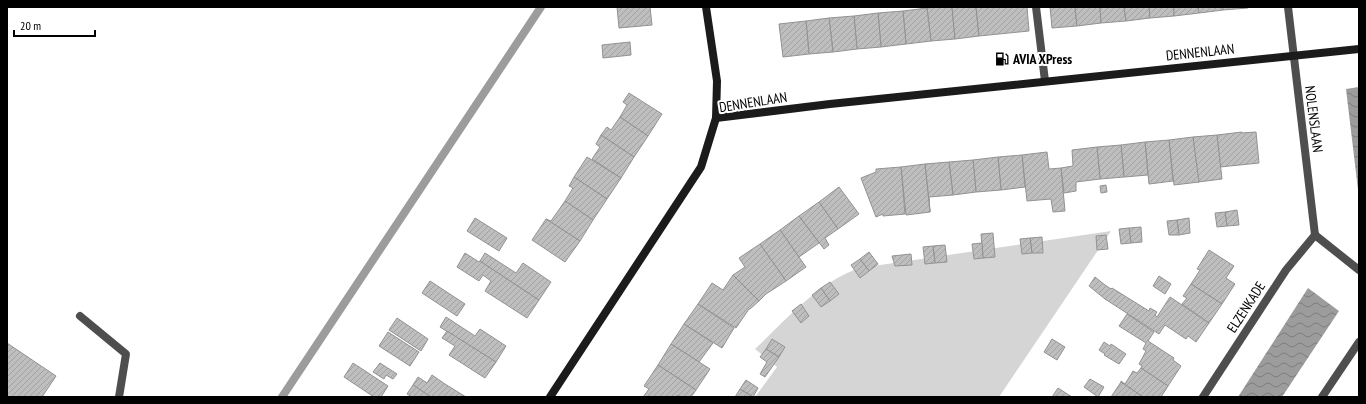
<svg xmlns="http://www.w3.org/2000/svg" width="1366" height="404" viewBox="0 0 1366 404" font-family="'PT Sans Narrow',sans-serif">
  <defs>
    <pattern id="water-waves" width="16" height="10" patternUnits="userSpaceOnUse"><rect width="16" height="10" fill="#9c9c9c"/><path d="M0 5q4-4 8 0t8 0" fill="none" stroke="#7d7d7d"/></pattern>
    <pattern id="building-hatch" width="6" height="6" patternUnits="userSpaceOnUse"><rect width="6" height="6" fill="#bebebe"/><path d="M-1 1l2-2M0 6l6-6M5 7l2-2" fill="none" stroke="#a2a2a2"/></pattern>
  </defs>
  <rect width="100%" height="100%" fill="#fff"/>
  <path fill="#d5d5d5" d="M1111 231 999 397H755L777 367 755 349C786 320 819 281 860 268Z"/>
  <g fill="url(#water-waves)">
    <polygon points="1359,87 1359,198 1346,89"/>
    <polygon points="1308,288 1339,311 1282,397 1238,397"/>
  </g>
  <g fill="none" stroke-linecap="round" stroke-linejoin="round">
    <polyline stroke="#9c9c9c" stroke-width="8" points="282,397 541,7"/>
  </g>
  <g fill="url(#building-hatch)" stroke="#929292">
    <polygon points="617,7 650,7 652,25 619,28"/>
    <polygon points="937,7 952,7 955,39 931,41 927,8"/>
    <polygon points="952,7 976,7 979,36 955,39"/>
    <polygon points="976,7 1027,7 1029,31 979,36"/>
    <polygon points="1050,7 1075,7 1077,26 1052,28"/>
    <polygon points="1075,7 1100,7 1101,23 1077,26"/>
    <polygon points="1100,7 1124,7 1126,21 1101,23"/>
    <polygon points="1124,7 1149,7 1150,18 1126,21"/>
    <polygon points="1149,7 1174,7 1174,16 1150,18"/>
    <polygon points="1174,7 1198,7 1199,13 1174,16"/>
    <polygon points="1198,7 1223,7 1223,10 1199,13"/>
    <polygon points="1223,7 1248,7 1248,8 1223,10"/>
    <polygon points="927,8 931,41 906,44 903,11"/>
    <polygon points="903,11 906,44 881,47 878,13"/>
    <polygon points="878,13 881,47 857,49 854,16"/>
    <polygon points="854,16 857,49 833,52 829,18"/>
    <polygon points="829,18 833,52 809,54 806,21"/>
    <polygon points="806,21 809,54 783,57 779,24"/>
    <polygon points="630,42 631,55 603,58 602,45"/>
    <polygon points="629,93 662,114 648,136 620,117 627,105 623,102"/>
    <polygon points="620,117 648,136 634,157 601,135 607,127 611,130"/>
    <polygon points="1242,132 1242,133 1256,132 1259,163 1220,167 1217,135"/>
    <polygon points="601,135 634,157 621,178 592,159 600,147 596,144"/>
    <polygon points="1217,135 1222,179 1198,182 1193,137"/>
    <polygon points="1193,137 1199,182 1174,185 1169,140"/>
    <polygon points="1169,140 1173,181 1149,184 1145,142"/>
    <polygon points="1145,142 1148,175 1124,177 1121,145"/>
    <polygon points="1121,145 1124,177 1100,179 1097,147"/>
    <polygon points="1097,147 1100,179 1076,182 1076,191 1064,193 1061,168 1073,166 1072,150"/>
    <polygon points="1047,152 1049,169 1061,168 1065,211 1053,212 1051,199 1027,201 1022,155"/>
    <polygon points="1022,155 1025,187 1001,190 998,157"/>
    <polygon points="587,157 621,178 607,199 574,177"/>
    <polygon points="998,157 1001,190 976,192 973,160"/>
    <polygon points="973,160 976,192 953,195 949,162"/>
    <polygon points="949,162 953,195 929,197 930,212 925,164"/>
    <polygon points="925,164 930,212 906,215 901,167"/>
    <polygon points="901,167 905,214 883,216 883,214 876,217 861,178 876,172 876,169"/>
    <polygon points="574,177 607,199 593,220 565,201 573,188 569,186"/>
    <polygon points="1106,185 1107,192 1101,193 1100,186"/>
    <polygon points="839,187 859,214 838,229 819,202"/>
    <polygon points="565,201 593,220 580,241 546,219 551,221"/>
    <polygon points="819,202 838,229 825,238 829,245 824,249 799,216"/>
    <polygon points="1237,210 1239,225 1227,226 1225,212"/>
    <polygon points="1225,212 1227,226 1217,227 1215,213"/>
    <polygon points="799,216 819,243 799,257 780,230"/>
    <polygon points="475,218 507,238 499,251 467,231"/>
    <polygon points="1189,218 1190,233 1179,235 1177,220"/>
    <polygon points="546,219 580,241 565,262 532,240"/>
    <polygon points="1177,220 1179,235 1169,235 1167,221"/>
    <polygon points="1141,227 1142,242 1131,243 1129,228"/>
    <polygon points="1129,228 1131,243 1121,244 1119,229"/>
    <polygon points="780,230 806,267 786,281 760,244"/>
    <polygon points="993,233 995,257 983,258 981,234"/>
    <polygon points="1106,235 1108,249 1097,250 1096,236"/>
    <polygon points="1042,237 1043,253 1032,253 1030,238"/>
    <polygon points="1030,238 1032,253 1022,254 1020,239"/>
    <polygon points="982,243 983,258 974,259 972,244"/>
    <polygon points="760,244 786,281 766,294 759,301 733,275 745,267 739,258"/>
    <polygon points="945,245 947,262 935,263 933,246"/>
    <polygon points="933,246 935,263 925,264 923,247"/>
    <polygon points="1209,250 1234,266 1226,278 1235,284 1222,304 1191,284 1200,270 1197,269"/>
    <polygon points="869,252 878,264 869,271 860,259"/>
    <polygon points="465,253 479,262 480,261 539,300 527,318 485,291 491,281 483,275 479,281 457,267"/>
    <polygon points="485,253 516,273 523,263 551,282 539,300 480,261"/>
    <polygon points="911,254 912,265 895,266 892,256"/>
    <polygon points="860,259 869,271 860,278 851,265"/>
    <polygon points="733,275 759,301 750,309 749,309 736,328 698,304 712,283 723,290"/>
    <polygon points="1159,276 1171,284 1165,294 1153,286"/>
    <polygon points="1095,277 1105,285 1111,289 1112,288 1149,311 1150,308 1157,312 1155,315 1157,317 1170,297 1209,323 1196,342 1188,336 1186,339 1165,325 1159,334 1105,299 1089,286"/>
    <polygon points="430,281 465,304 457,316 422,293"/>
    <polygon points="830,282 839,294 830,301 821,288"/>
    <polygon points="1191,284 1222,304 1209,323 1182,304 1187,298 1183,296"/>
    <polygon points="821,288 830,301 821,307 812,295"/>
    <polygon points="698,304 734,328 722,348 684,324"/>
    <polygon points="801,304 809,316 801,323 792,311"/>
    <polygon points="1127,314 1154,332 1148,341 1174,358 1173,360 1181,366 1168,386 1141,368 1142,366 1139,364 1146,351 1143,349 1146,343 1119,326"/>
    <polygon points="446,317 475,336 480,329 506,346 496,362 440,327"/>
    <polygon points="397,318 428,339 421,351 389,330"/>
    <polygon points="684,324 713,343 699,362 671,344"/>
    <polygon points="447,331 496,362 485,378 449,355 455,346 442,338"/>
    <polygon points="388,332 419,352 410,366 379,346"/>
    <polygon points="772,339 785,347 779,357 766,349"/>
    <polygon points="1052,339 1065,347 1057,360 1044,352"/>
    <polygon points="1104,342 1110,346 1111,344 1126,354 1119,364 1104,355 1105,354 1099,350"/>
    <polygon points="7,343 56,376 42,397 7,397"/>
    <polygon points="671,344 710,369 696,390 658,365"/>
    <polygon points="766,349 779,357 765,377 760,374 767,362 760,357"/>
    <polygon points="353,363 388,386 381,397 374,397 344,377"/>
    <polygon points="380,363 397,374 393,379 386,375 384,379 373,372"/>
    <polygon points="658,365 696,390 691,397 681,397 678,395 676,397 643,397 649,389 644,386"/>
    <polygon points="1141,368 1168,386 1161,397 1143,397 1121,382 1121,381 1125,384 1133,371 1137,373"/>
    <polygon points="432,375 445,384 466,397 431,397 413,385 418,377 427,383"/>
    <polygon points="1090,379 1104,387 1098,397 1084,387"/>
    <polygon points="746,380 758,388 753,397 740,389"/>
    <polygon points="1121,382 1143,397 1111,397"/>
    <polygon points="413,385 431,397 412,397 407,394"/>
    <polygon points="1058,388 1072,397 1052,397"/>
    <polygon points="740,389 753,397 735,397"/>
  </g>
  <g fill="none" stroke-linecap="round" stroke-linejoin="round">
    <g stroke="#4e4e4e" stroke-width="8">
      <polyline points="1036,7 1045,81"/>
      <polyline points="80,316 126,354 119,397"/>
    </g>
    <g stroke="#4e4e4e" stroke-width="8">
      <polyline points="1288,7 1315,235"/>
      <polyline points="1315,235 1359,270"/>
      <polyline points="1203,397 1286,270 1315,235"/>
      <polyline points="1322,397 1359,342"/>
    </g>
    <g stroke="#1b1b1b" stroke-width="8">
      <polyline points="716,118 830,104 1359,49"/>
      <polyline points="550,397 701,167 716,118 717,81 706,7"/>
    </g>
  </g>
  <defs>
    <g id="fuel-bare" transform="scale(1.08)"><path d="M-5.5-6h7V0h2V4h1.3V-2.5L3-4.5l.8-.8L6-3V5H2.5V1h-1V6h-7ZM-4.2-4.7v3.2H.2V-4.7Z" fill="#000" stroke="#fff" stroke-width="2.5" paint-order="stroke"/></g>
  </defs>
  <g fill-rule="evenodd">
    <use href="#fuel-bare" x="1002" y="59"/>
  </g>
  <g text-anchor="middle" stroke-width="4" stroke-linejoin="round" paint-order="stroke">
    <g font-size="14" fill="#000" stroke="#fff">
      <text transform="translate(1200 52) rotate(-6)" y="5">DENNENLAAN</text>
      <text transform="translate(753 102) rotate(-9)" y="5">DENNENLAAN</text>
      <text transform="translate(1314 119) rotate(83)" y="5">NOLENSLAAN</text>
      <text transform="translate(1246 307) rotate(-57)" y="5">ELZENKADE</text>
    </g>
    <g font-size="14" font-weight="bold" fill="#000" stroke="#fff" text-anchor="start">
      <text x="1013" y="64">AVIA XPress</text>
    </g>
  </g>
  <rect width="1366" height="404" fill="none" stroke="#000000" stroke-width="16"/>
  <path d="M14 30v6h81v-6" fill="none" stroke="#000000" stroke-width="2"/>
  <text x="20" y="30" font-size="12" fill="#000000" stroke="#ffffff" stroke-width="3" paint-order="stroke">20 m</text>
</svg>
